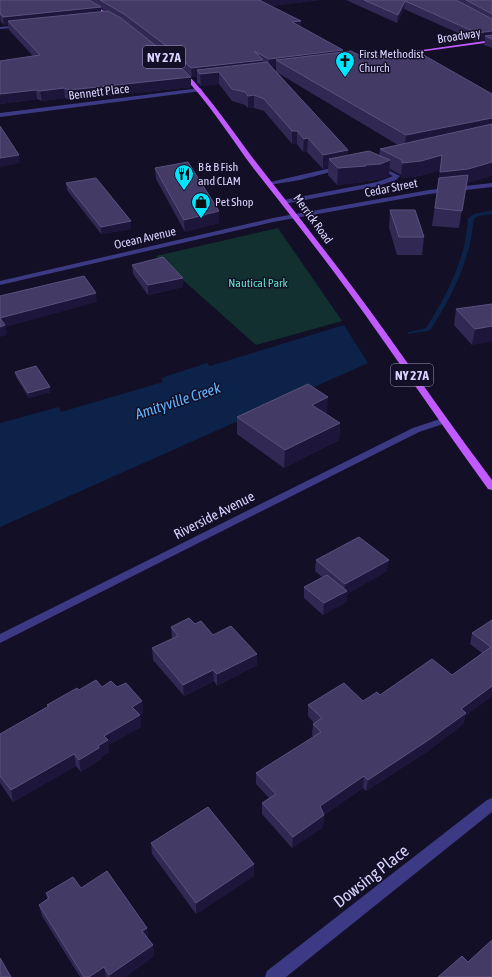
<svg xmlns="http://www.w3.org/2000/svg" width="492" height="977" viewBox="0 0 492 977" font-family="'Asap Condensed',sans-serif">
  <rect width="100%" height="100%" fill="#130f26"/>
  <polygon fill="#12302f" points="278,228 342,321 256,345 156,256"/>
  <polygon fill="#0c2248" points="344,325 368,363 0,527 0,423 59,407 61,412 163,382 161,378 207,363 210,366"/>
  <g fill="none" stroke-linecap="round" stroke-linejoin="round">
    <path fill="#0c2248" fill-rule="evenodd" d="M492 210V214L478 216 474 219C472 228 472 238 469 247 462 276 447 304 431 329L428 331 408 334V332L426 328C442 303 457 275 464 246 466 237 467 227 468 218L474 214Z"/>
    <g fill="#3d3a85" fill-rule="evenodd">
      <polygon points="22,25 21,27 0,29 0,27"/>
      <polygon points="200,88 203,90 202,91 0,117 0,113"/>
      <polygon points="340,166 343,168 342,169 300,180 269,185 266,183"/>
      <polygon points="376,166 380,166 400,176 396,180 378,186 284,204 281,202 284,200 377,182 393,176 376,168"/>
      <polygon points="492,183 492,187 429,194 273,222 0,285 0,281 273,218 429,190"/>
      <polygon points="443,418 446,419 448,421 446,423 419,432 0,643 0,634 413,428"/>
      <polygon points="492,798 492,812 286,977 265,977 267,971 487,800"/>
    </g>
    <g fill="#c25bff" fill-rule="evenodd">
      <polygon points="79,0 84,0 117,18 114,19"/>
      <polygon points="492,40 492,42 375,58 373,57"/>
      <path d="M180 71H184C212 99 234 134 259 166 301 220 344 274 384 330 420 380 455 431 492 480V490L488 489C451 438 415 385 378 333 339 277 297 223 254 169 230 137 209 102 180 73Z"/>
    </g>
  </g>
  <g fill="#312854" fill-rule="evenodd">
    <path d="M0 0H319L271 6 301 27 343 50V52L466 184 459 228 432 226 440 170 420 176 401 178V175L390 169 389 176 378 180 365 181V182L337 185 328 175V168L323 169 307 152H303L297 144H292L264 111 254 108H248L245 105 232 101 219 84 201 86 197 82V77H192L176 62 148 40 191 77V87L70 100 65 98 42 101 37 99 0 104 33 56 9 30 8 25H4L1 22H0ZM101 8 104 10 106 11H101ZM272 67H276V71ZM278 73 398 145 380 149 379 155H348Z"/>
    <polygon points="346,0 492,0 492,48 484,45 485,40 476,41 404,9 397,23"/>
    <polygon points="155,168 219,223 185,232 156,179"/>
    <polygon points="66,183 131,229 101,234 67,190"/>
    <polygon points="390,210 424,237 422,255 397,255 389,228"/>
    <polygon points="132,265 183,278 183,287 148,295 133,274"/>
    <polygon points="492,304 472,345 454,325 456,309"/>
    <polygon points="15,372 51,392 29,398 16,377"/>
    <polygon points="327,415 340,423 339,440 284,468 237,434 237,417"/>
    <polygon points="316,560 387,571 347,594 346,602 323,615 304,598 304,587 322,577 315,571"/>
    <polygon points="492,620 492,696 465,716 463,724 428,751 366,791 363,788 324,815 323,827 292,848 262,814 262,803 269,798 256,784 256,773 313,737 312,735 313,724 314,723 308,716 308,705 363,701 380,695 452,675 482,653 470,644 472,633"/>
    <polygon points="195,624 213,635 257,665 217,686 214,681 184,696 153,660 152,648 172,639 171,627"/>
    <polygon points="102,687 117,687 142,701 143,713 140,715 141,727 108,745 109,752 101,757 101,759 81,772 76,766 13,802 0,783 0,734 47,707 47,705 79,690"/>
    <polygon points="151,843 254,864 254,876 196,914 152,854"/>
    <polygon points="81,888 147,928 148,939 153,945 154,956 125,977 80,977 42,916 39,905 47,899 46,893"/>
  </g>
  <g fill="#1d163a">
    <polygon points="259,0 319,0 259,8"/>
    <polygon points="405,1 404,9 397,23 398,15"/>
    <polygon points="101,7 101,15 8,21 8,25 4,25 3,17"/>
    <polygon points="0,14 1,22 0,22"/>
    <polygon points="301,21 301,29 292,22"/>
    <polygon points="492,31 492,39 485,36 485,40 476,41 477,33"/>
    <polygon points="343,50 343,59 276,60 276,67 268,68 269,59"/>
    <polygon points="263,60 263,69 219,72 219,84 201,86 200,74 197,70 197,77 192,77 191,68"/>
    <polygon points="191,77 191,87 70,100 69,90"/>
    <polygon points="64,88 65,98 42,101 40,91"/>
    <polygon points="36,90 37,99 0,104 0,94"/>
    <polygon points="254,95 254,108 248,108 248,96"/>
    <polygon points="492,118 492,131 404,149 406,135"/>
    <rect x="292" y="131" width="5" height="13"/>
    <polygon points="308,138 307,152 303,152 304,139"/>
    <polygon points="348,150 348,163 329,159 328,168 323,169 323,155"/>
    <polygon points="19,155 20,163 0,167 0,158"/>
    <polygon points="442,155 441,170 420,176 401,178 402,163"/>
    <polygon points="390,160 389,176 378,180 365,181 365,182 337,185 338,168 365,165"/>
    <polygon points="492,162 492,176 466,184 459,228 462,211 438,187 440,172"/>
    <polygon points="219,211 219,223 185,232 184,220"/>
    <polygon points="131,221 131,229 101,234 101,227"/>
    <polygon points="183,278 183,287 148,295 148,285"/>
    <polygon points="96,293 97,302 6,327 7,335 0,337 0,318"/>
    <polygon points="492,326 492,342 472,345 475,329"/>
    <polygon points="50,387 51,392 29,398 28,393"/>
    <polygon points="328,397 327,414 312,405"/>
    <polygon points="340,423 339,440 284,468 285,450"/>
    <polygon points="389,560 387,571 347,594 346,602 323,615 324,603 344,592 345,584"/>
    <polygon points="257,654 257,665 217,686 217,674"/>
    <polygon points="213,670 214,681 184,696 183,685"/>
    <polygon points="492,686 492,696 465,716 463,724 428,751 366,791 368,780 461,709"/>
    <polygon points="142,701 143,713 134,718 132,707"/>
    <polygon points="140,715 141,727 108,745 109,752 101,757 101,759 81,772 79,760 98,746 104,736"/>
    <polygon points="74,754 76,766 13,802 11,790"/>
    <polygon points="364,776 363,788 320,818 320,806"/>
    <polygon points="324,815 323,827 292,848 293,837"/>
    <polygon points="254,864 254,876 196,914 196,903"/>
    <polygon points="147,928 148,940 142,931"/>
    <polygon points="153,945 154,956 125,977 110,977 109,975"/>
    <polygon points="104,967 106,977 89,977"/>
  </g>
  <g fill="#433a66" stroke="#5a527e">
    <polygon points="0,0 89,0 101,7 3,17 0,14"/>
    <polygon points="100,0 261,0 259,0 301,21 292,22 343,50 269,59 254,51 263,60 191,68 176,53 124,14"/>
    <polygon points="364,0 456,0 492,19 492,31 477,33 405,1 398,15"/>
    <polygon points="466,0 492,0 492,14"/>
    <polygon points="108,11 121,18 170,57 191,77 69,90 64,88 40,91 36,90 0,94 0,61 40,55 8,21"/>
    <polygon points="492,35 492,39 485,36"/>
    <polygon points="351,51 363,57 420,53 492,94 492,118 406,135 276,60"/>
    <polygon points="267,62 348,150 323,155 308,138 304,139 297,131 292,131 264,99 254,95 248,96 245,92 232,89 219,72 200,74 197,70"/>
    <polygon points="492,124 492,162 468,169 440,172 442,155 421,161 402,163 402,160 380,149"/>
    <polygon points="0,126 19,155 0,158"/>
    <polygon points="369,151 390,160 380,164 365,165 366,166 338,168 329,159"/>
    <polygon points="188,162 219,211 184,220 155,168"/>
    <polygon points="468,175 462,211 435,208 439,178"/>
    <polygon points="96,178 131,221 101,227 66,183"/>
    <polygon points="390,210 415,210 424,237 399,237"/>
    <polygon points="163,257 183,278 148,285 132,265"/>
    <polygon points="84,276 96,293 0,318 0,296"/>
    <polygon points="492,304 492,326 475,329 456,309"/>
    <polygon points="0,318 5,325 0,327"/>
    <polygon points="36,366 50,387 28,393 15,372"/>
    <polygon points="308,384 328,397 312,405 340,423 285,450 237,417"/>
    <polygon points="359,537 389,560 345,584 316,560"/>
    <polygon points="327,575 347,591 324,603 304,587"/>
    <polygon points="189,618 195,624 201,621 213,635 231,626 257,654 217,674 213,670 183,685 152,648 178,636 171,627"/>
    <polygon points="492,620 492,686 461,709 466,713 430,739 368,780 364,776 320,806 324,815 293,837 262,803 276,794 256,773 321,732 313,724 322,718 308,705 344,683 363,701 377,692 380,695 432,659 452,675 491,647 472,633"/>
    <polygon points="96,680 102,687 111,681 117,687 126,683 142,701 132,707 140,715 104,736 108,740 98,746 99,748 79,760 74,754 11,790 0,776 0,734 49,706 47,705 77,688 79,690"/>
    <polygon points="208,807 254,864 196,903 151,843"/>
    <polygon points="107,871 147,928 142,931 153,945 109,975 104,967 89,977 84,977 39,905 49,898 46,893 73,877 81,888"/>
    <polygon points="492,940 492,977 438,977 462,956 468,962"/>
    <polygon points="0,958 11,977 0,977"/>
  </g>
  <defs>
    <g id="church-pin" transform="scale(1)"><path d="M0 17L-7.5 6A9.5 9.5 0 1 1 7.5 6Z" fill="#00e5ff" stroke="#130f26"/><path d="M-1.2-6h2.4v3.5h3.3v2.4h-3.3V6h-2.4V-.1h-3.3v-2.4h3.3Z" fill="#111"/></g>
    <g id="restaurant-pin" transform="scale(1)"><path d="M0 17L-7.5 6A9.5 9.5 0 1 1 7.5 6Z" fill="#00e5ff" stroke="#130f26"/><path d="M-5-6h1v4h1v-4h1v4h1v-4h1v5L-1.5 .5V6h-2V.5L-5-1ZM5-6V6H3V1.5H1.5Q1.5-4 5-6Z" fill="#111"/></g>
    <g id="shop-pin" transform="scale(1)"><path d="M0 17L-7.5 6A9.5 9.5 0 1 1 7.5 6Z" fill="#00e5ff" stroke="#130f26"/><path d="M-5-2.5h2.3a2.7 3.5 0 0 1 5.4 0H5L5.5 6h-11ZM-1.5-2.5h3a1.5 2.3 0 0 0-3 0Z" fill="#111"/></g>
  </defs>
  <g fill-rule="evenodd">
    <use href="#church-pin" x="345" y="61"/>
    <use href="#restaurant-pin" x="184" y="174"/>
    <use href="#shop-pin" x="201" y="202"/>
  </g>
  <g text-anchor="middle" stroke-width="3" stroke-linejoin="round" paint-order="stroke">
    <g font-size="12" fill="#d9d4ff" stroke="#130f26">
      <text transform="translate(459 36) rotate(-9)" y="4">Broadway</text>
      <text transform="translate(99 92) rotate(-7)" y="4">Bennett Place</text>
      <text transform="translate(391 188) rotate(-11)" y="4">Cedar Street</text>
      <text transform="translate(313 219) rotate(54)" y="4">Merrick Road</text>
      <text transform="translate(145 238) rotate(-13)" y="4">Ocean Avenue</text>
    </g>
    <g font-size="12" fill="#d9d4ff" stroke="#130f26" text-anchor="start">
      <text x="359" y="58">First Methodist<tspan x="359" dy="14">Church</tspan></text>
      <text x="198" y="171">B &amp; B Fish<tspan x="198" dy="14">and CLAM</tspan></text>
      <text x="215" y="206">Pet Shop</text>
    </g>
    <g font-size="12" fill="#5fe0c0" stroke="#130f26">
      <text x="258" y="287">Nautical Park</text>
    </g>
    <g fill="#130f26" stroke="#9e99be" stroke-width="1">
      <rect x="143" y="46" width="42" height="22" rx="3"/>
      <rect x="391" y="364" width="42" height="22" rx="3"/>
    </g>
    <g font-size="13" font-weight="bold" fill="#d9d4ff">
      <text x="164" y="62">NY 27A</text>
      <text x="412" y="380">NY 27A</text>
    </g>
    <g font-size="14" fill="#d9d4ff" stroke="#130f26">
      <text transform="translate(214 515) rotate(-27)" y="5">Riverside Avenue</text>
    </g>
    <g font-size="15" font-style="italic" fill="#62b6ff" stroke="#130f26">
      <text transform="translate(178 401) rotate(-18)" y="5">Amityville Creek</text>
    </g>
    <g font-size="17" fill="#d9d4ff" stroke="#130f26">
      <text transform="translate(371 876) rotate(-38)" y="6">Dowsing Place</text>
    </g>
  </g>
</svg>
